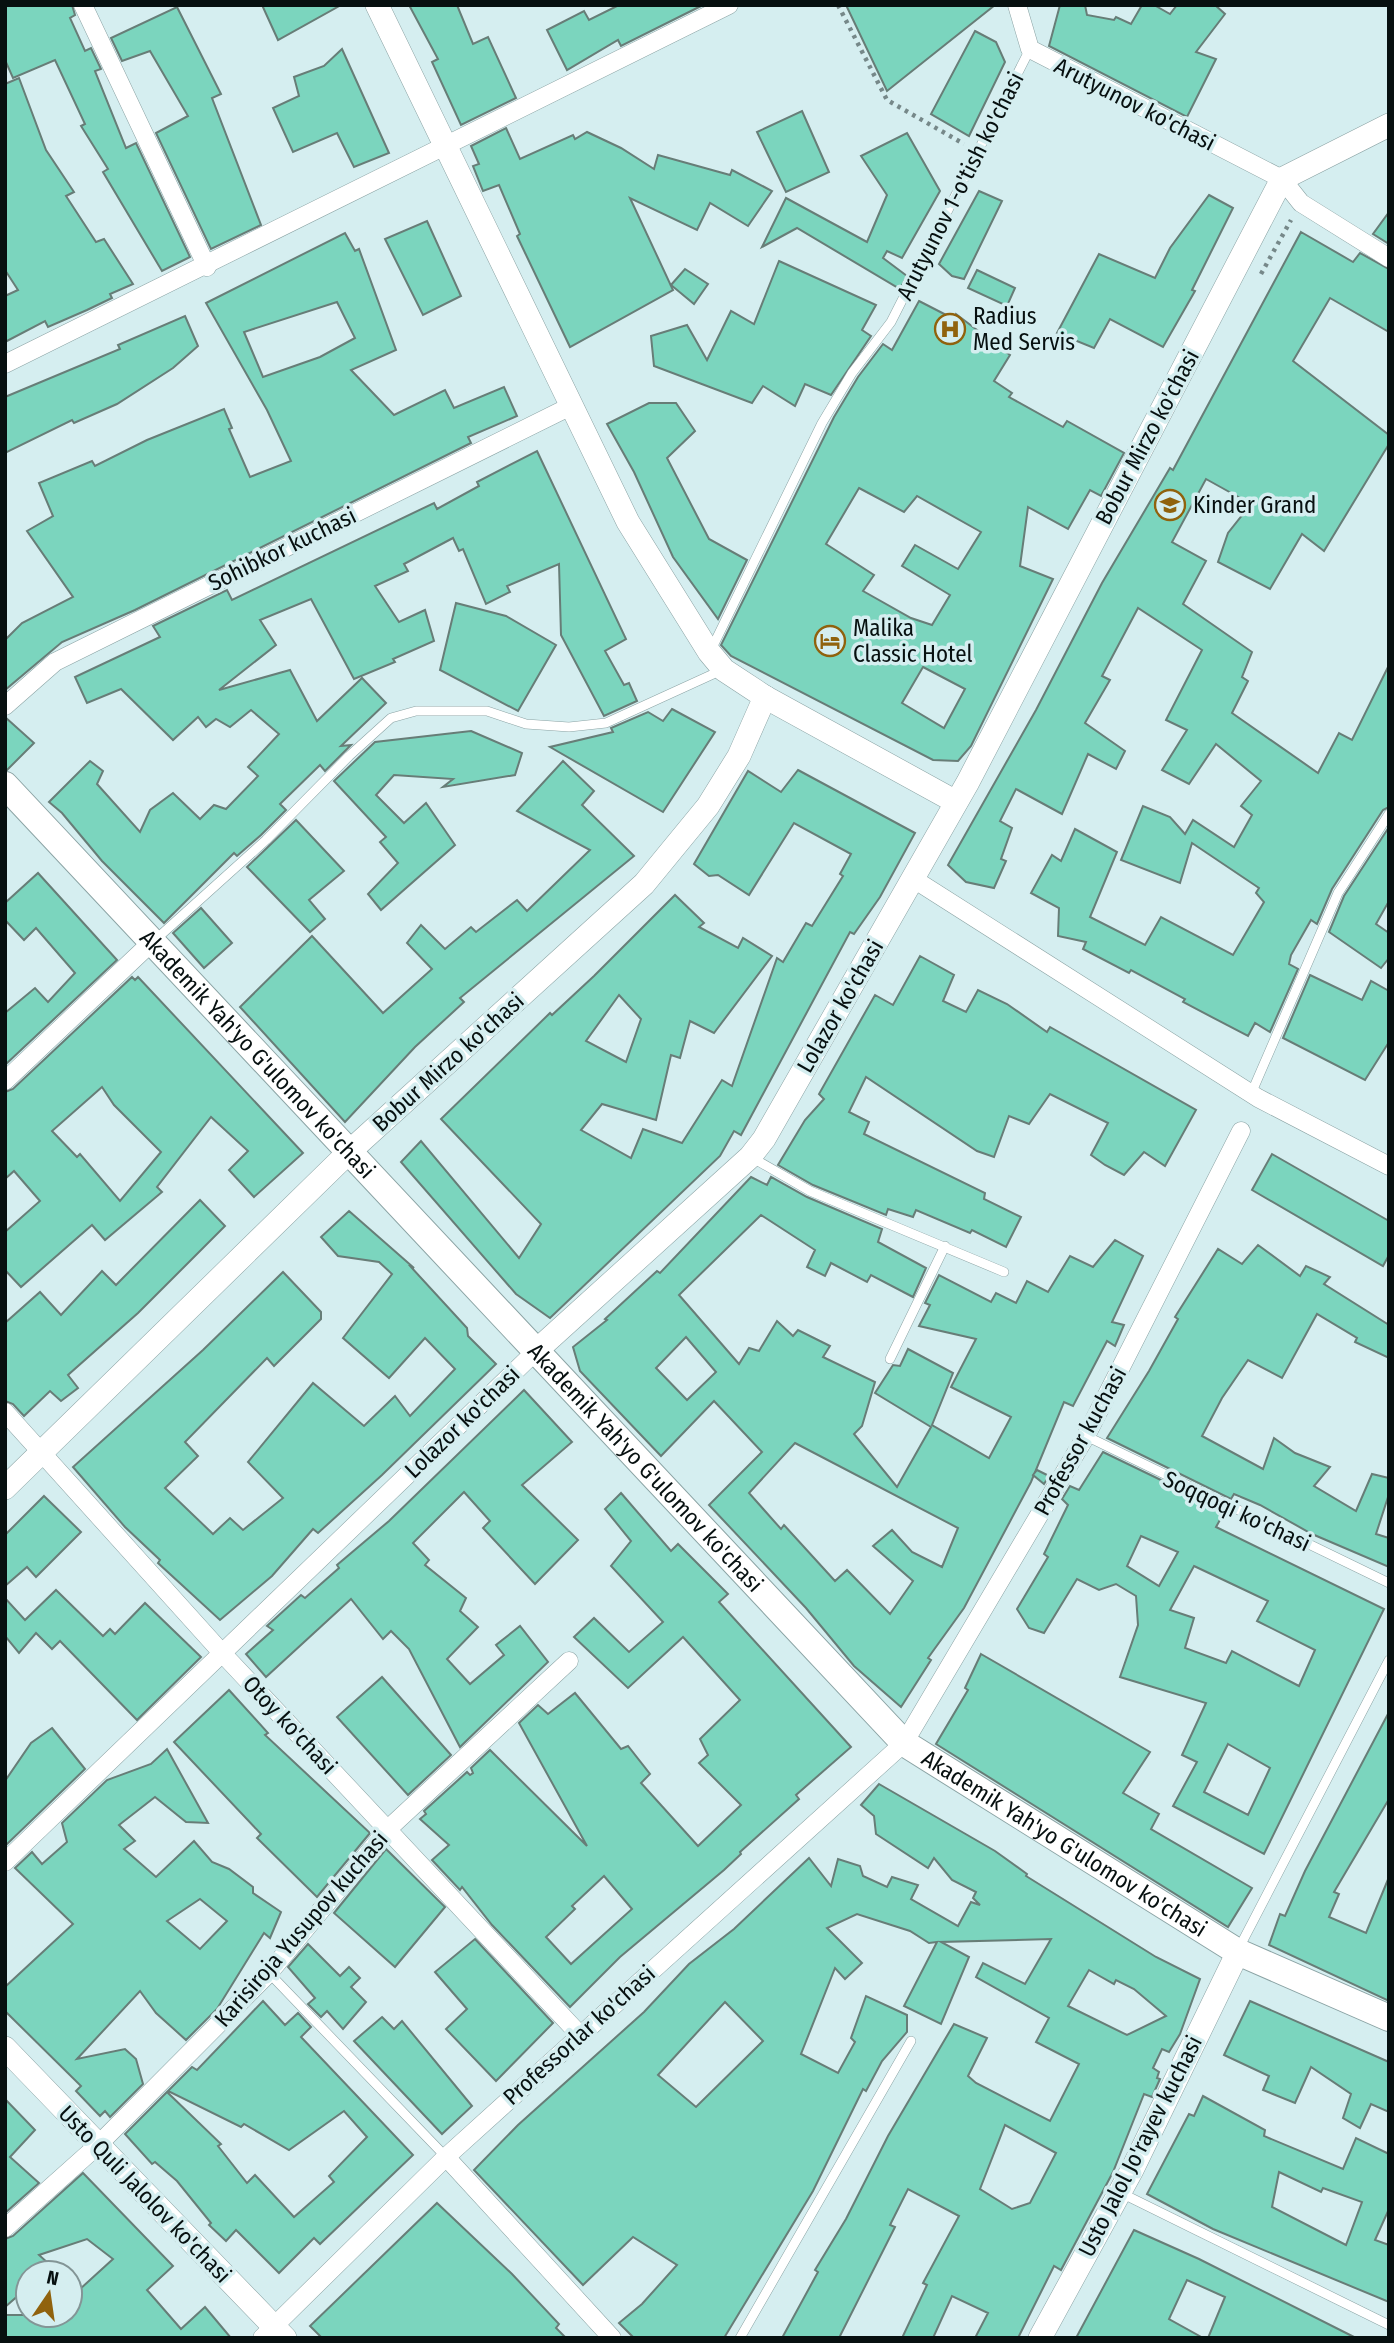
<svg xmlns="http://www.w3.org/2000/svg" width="1394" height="2343" viewBox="0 0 1394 2343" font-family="'Fira Sans Condensed',sans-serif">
  <rect width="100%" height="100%" fill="#d5eef0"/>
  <g fill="#7bd5be" stroke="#677d77" stroke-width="2" fill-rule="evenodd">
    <polygon points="5,5 72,5 75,15 70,18 85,51 91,48 101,69 95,71 126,148 136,143 190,257 162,271 103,172 108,169 81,126 85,124 55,60 13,78 5,60"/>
    <polygon points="262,5 341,5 278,40"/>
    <polygon points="409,5 457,5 473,44 488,37 516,98 461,125 432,62 438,59"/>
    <polygon points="619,5 703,5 621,46 618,40 567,70 547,30 584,11 589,20"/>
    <polygon points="846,5 995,5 887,91"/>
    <polygon points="1060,5 1085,5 1087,15 1114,20 1116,17 1131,24 1142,5 1154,5 1170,14 1177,5 1215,5 1225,14 1196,52 1216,59 1187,117 1049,46"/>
    <polygon points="177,7 221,94 212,98 261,225 211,249 156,133 188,116 150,51 122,61 111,38"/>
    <polygon points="975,31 996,42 1005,62 969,136 931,114"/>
    <polygon points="342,49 389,153 354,167 337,133 293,152 273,108 299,96 294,77 324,66"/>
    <polygon points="19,78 46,150 74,192 66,196 96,242 104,239 133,284 110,294 112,298 87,310 48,327 45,321 5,342 5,296 18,290 5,270 5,84"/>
    <polygon points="802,111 829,172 786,192 757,132"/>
    <polygon points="506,128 520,159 573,135 575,139 587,132 621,148 654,169 658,155 730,175 732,170 772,191 748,226 710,203 697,230 630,198 673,290 570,347 517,236 520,234 499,185 483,191 473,166 479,164 471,146"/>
    <polygon points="907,133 940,191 902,258 887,251 883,258 907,276 900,289 797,228 762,247 786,198 867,242 887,195 861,156"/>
    <polygon points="979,191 1002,201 964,279 952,276 939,264"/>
    <polygon points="1209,195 1233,208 1192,290 1195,291 1163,347 1110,319 1094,348 1057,333 1099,254 1155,278 1170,248"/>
    <polygon points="1389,212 1389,244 1373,234"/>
    <polygon points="427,221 461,296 423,315 385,239"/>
    <polygon points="1301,232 1353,262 1360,253 1389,269 1389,332 1330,298 1293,361 1389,435 1389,444 1324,551 1302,534 1270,589 1218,562 1228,533 1251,504 1206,479 1172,542 1206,561 1183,604 1252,652 1242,677 1248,681 1232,713 1318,773 1339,733 1352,740 1389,665 1389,807 1383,810 1332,889 1317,924 1311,920 1291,955 1289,964 1298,969 1270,1032 1255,1023 1248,1036 1183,1002 1185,999 1131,970 1129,973 1083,949 1086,942 1058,936 1059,908 1031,893 1052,855 1061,861 1075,829 1117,852 1090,917 1145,945 1161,917 1233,955 1264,902 1256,893 1259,888 1192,843 1180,883 1121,860 1143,806 1170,817 1185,834 1193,820 1234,847 1252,815 1241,806 1261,781 1216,744 1189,784 1162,770 1187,730 1166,720 1202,650 1138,608 1102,676 1110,680 1085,723 1125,751 1116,769 1088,754 1062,814 1016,789 1000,821 1012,828 1001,859 1006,861 994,888 966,882 948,865 1036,710 1102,583 1170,468 1173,470"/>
    <path d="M345 233 355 251 359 249 396 350 351 370 394 415 445 390 454 408 504 387 517 416 468 437 471 443 135 610 62 642 5 690V640L22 623 73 597 27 531 53 516 39 483 92 461 95 466 147 440 224 409 232 428 229 429 250 477 291 461 267 410 206 303ZM337 302 355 338 320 357 263 377 244 332Z"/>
    <polygon points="779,261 876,305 862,330 871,336 831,395 805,384 795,406 763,386 752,403 654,366 651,336 687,325 707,360 731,311 754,324"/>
    <polygon points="685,269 708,284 694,304 671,285"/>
    <polygon points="977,270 1015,288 1007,306 968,288"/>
    <path d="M919 301 954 319 956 314 1010 355 994 381 1012 393 1009 397 1063 427 1067 421 1124 453 1101 496 1090 490 1068 529 1028 507 1020 566 1053 579 971 746 958 761 933 760 731 656 721 645 834 417 858 377 883 344 892 350ZM859 488 904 512 917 496 981 532 958 569 915 545 902 566 950 595 932 625 911 618 863 591 874 575 826 544ZM923 667 965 689 944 728 902 703Z"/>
    <polygon points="185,316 198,346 173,368 117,404 74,423 72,420 5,453 5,397 120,349 118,345"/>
    <polygon points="649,403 676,403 695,431 667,458 709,539 747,560 718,619 673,557 634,472 607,424"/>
    <polygon points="537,451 626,639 605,651 624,685 629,683 637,701 604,716 561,635 559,564 507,586 510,592 486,604 463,549 459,551 453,538 404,564 408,571 375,586 399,622 425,610 434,641 393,659 395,662 354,679 311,599 260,620 276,645 219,690 290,670 317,721 362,678 386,703 341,746 351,745 325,771 320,765 280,804 286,810 261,835 237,856 234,853 164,923 102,861 62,813 49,802 90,761 103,771 97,784 140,832 150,810 173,793 200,819 214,805 226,809 258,776 248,767 279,734 251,710 230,727 216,719 206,727 198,717 173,740 121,689 87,703 75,677 160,637 153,626 227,590 232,600 434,503 437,509 479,486 477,482"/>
    <polygon points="456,603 506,616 556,645 518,711 440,670"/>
    <polygon points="672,709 715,732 663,812 550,747 613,732 611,728 648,712 663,721"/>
    <polygon points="5,717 34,743 7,770 5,770"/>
    <polygon points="471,731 522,753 515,775 443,787 453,779 394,775 376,795 404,823 426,803 455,845 381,910 368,894 398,863 380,842 386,837 334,781 375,742"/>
    <polygon points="563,761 594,791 582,805 634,856 460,998 464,1002 415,1047 345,1122 240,1007 312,936 383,1013 432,969 407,943 421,925 445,949 471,927 476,932 517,900 527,911 590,850 517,811"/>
    <path d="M798 770 915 833 880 897 854 934 850 932 741 1135 734 1131 720 1156 550 1318 516 1294 401 1162 421 1141 519 1258 541 1224 441 1119 550 1013 552 1015 594 976 675 895 704 923 699 927 738 948 743 938 772 956 714 1033 690 1021 680 1058 671 1055 656 1120 602 1104 581 1130 631 1158 643 1129 682 1143 722 1080 732 1086 777 958 783 962 806 923 812 926 843 876 840 874 851 854 794 823 749 895 718 875 709 876 694 864 748 771 781 792ZM619 995 641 1019 626 1062 586 1041Z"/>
    <polygon points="296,820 344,871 309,900 325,919 310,932 247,867"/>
    <polygon points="1389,827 1389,901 1376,924 1389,933 1389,958 1381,968 1329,932 1344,896"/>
    <polygon points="38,873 117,960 5,1065 5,1013 35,988 48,1002 75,973 36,928 24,940 5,920 5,903"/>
    <polygon points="201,908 232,943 204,968 173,933"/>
    <polygon points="920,956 954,975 943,1001 966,1012 978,990 1007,1004 1047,1032 1050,1027 1196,1110 1165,1166 1144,1152 1124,1175 1105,1165 1091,1155 1108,1123 1050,1094 1029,1124 1009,1116 994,1157 977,1151 866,1077 849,1112 869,1122 864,1134 985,1193 984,1199 1021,1217 1006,1247 972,1230 970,1233 916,1210 913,1217 888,1209 886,1215 813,1185 778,1165 805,1120 824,1099 819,1094 875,995 893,1005"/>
    <polygon points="1310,975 1362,1000 1371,981 1389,991 1389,1042 1365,1080 1283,1038"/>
    <path d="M132 977 135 980 138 977 303 1153 254 1197 229 1170 248 1151 211 1117 157 1187 162 1192 105 1240 92 1225 21 1287 5 1270V1232L40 1201 14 1171 5 1179V1092L13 1089ZM102 1087 114 1105 161 1152 120 1201 80 1154 77 1157 52 1131Z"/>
    <polygon points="1272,1154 1389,1221 1389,1255 1383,1266 1252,1190"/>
    <path d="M751 1177 767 1185 771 1177 807 1197 882 1229 878 1242 926 1268 913 1297 871 1275 867 1282 831 1263 825 1276 807 1267 815 1250 761 1215 679 1295 739 1364 749 1348 759 1351 777 1321 793 1336 798 1330 830 1346 823 1357 875 1382 862 1426 854 1434 897 1487 931 1427 875 1393 893 1365 900 1366 908 1349 953 1373 932 1425 989 1458 1011 1417 951 1387 976 1339 919 1326 930 1305 925 1303 939 1275 991 1302 996 1293 1016 1303 1027 1281 1048 1292 1070 1256 1093 1267 1115 1240 1143 1256 1112 1322 1124 1325 1115 1346 1107 1341 1073 1406 1064 1402 1031 1482 964 1608 928 1658 931 1660 901 1707 854 1666 806 1608 709 1505 762 1452 714 1401 661 1456 580 1371 573 1347 607 1320 605 1319 657 1271 660 1273ZM686 1337 716 1372 687 1400 656 1368ZM795 1443 958 1528 942 1567 912 1552 892 1530 873 1546 913 1581 890 1614 847 1570 835 1581 784 1525 781 1529 749 1493Z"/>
    <polygon points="200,1200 225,1226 138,1313 68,1375 78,1388 61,1401 50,1391 24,1416 13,1404 5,1401 5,1323 40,1292 61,1315 102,1271 116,1285"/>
    <polygon points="349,1211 414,1268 411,1267 467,1328 468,1336 496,1364 382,1475 318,1533 313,1529 272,1576 220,1620 158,1563 160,1560 125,1527 73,1467 203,1350 283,1272 321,1312 321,1319 274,1366 267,1358 185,1442 198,1456 165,1488 213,1534 230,1518 243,1530 283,1498 248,1462 313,1383 364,1426 395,1396 410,1416 455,1369 425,1338 389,1378 343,1338 392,1274 379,1262 338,1256 321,1237"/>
    <polygon points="1258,1245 1300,1276 1306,1266 1330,1277 1324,1284 1389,1325 1389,1358 1355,1342 1357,1338 1317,1314 1282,1378 1248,1360 1222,1398 1202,1436 1263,1469 1274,1438 1295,1453 1330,1467 1314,1486 1356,1511 1372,1474 1389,1478 1389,1494 1376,1534 1389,1538 1389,1567 1312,1534 1260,1505 1234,1494 1231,1499 1107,1438 1149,1371 1178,1319 1175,1317 1218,1249 1242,1264"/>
    <polygon points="524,1390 572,1442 522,1485 578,1540 535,1584 483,1528 490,1521 464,1492 413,1543 429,1560 425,1565 466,1598 460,1611 478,1627 447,1659 470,1684 504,1655 496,1645 520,1626 548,1662 460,1747 409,1649 391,1631 383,1639 351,1599 266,1677 246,1654 273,1630 267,1626 301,1595 305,1598 339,1568 337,1565 389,1521"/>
    <path d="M1103 1452 1225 1511 1216 1527 1384 1609 1264 1854 1173 1806 1197 1762 1182 1755 1206 1703 1120 1677 1138 1625 1136 1596 1116 1584 1099 1590 1077 1579 1044 1633 1029 1628 1017 1609 1048 1557 1044 1554 1068 1505 1062 1499 1070 1486 1079 1490ZM1141 1536 1178 1552 1159 1586 1127 1566ZM1194 1566 1268 1601 1257 1621 1315 1650 1299 1686 1232 1651 1226 1663 1185 1648 1194 1618 1170 1610ZM1228 1744 1270 1768 1248 1815 1204 1792Z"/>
    <polygon points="1037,1470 1049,1476 1044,1484 1033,1475"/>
    <path d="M621 1493 671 1551 678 1544 728 1594 719 1602 851 1747 796 1795 799 1799 740 1852 741 1854 724 1870 620 1957 570 2007 492 1925 462 1887 460 1890 432 1860 449 1845 420 1819 426 1814 424 1811 467 1772 470 1775 473 1773 471 1768 490 1750 587 1846 519 1723 538 1705 548 1714 575 1693 621 1749 628 1746 650 1774 641 1783 698 1846 741 1805 699 1763 708 1755 700 1739 740 1700 683 1637 628 1688 574 1637 594 1618 629 1652 663 1622 611 1566 631 1541 605 1509ZM604 1876 632 1909 571 1964 546 1937 575 1909 572 1906Z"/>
    <polygon points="44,1496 81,1532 36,1577 27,1567 5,1586 5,1535"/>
    <polygon points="56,1590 103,1636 110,1629 115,1634 145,1603 201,1657 137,1720 60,1641 52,1649 36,1633 19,1653 5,1636 5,1598 25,1620"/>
    <polygon points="981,1654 1150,1752 1123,1793 1159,1814 1151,1829 1252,1888 1228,1927 936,1744 968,1690 965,1688"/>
    <polygon points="382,1677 451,1755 408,1795 337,1717"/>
    <polygon points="229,1690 268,1733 265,1735 370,1833 317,1897 257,1838 261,1834 174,1742"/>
    <polygon points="1389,1712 1389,1799 1334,1892 1339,1894 1329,1917 1366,1933 1389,1877 1389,2001 1269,1945 1280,1914 1285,1916 1305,1871"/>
    <polygon points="52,1728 85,1769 5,1846 5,1781 31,1743"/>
    <path d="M167 1749 208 1823 186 1822 155 1797 119 1825 135 1841 124 1849 156 1877 194 1841 212 1862 229 1869 253 1887V1893L281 1912 270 1938 264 1933 217 2009 186 2040 156 2013 140 1991 77 2059 125 2049 136 2059 143 2084 110 2117 105 2111 100 2116 76 2091 81 2086 5 2011V1987L73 1924 15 1868 32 1852 42 1864 67 1842 62 1823 107 1780 151 1764ZM200 1899 227 1921 200 1949 167 1921Z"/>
    <path d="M879 1784 995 1851 1027 1874 1026 1876 1156 1957 1200 1979 1180 2034 1169 2052 1162 2049 1153 2068 1159 2072 1157 2078 1160 2079 1152 2097 1144 2094 1113 2172 1061 2270 1054 2266 1018 2338H975L988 2313 952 2296 933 2338H902L927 2285 923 2283 959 2216 908 2189 890 2225 895 2227 839 2338H782L818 2272 815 2270 846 2219 888 2136 954 2024 987 2038 968 2076 976 2083 1050 2121 1079 2064 1036 2042 1049 2018 976 1977 983 1963 1025 1984 1051 1939 941 1942 969 1957 941 2024 904 2006 937 1942 929 1943 910 1931 857 1914 827 1928 862 1963 845 1979 835 1968 801 2054 838 2073 855 2042 851 2038 866 1996 907 2015V2032L882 2061 866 2091 863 2089 813 2191 724 2338H634L619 2323 642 2304 677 2265 633 2237 583 2285 474 2170 518 2125 644 2012 689 1964 734 1929 809 1858 831 1886 838 1859 860 1866 863 1876 887 1887 892 1877 918 1885 911 1899 958 1926 971 1902 980 1905 973 1898 976 1892 952 1880 934 1858 928 1868 876 1834 874 1816 861 1805ZM1089 1970 1114 1984 1116 1980 1134 1989 1166 2016 1127 2035 1068 2006ZM725 2002 763 2041 696 2107 658 2075ZM1005 2125 1056 2153 1030 2203 1012 2209 980 2189Z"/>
    <polygon points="386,1849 445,1907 395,1967 334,1913"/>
    <polygon points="475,1939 553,2023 496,2081 446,2029 467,2009 435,1972"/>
    <polygon points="308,1944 340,1976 349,1967 360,1978 351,1987 366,2002 343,2029 327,2011 321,2017 308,2004 315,1998 288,1967"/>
    <polygon points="263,2001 285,2025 298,2013 311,2027 301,2037 413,2155 320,2244 314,2238 279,2273 236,2230 226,2241 209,2225 211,2223 177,2181 155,2162 152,2164 125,2134 167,2092 221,2144 218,2146 247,2183 255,2175 294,2217 334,2182 329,2176 367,2137 344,2111 289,2150 244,2124 241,2127 168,2091 192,2067 197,2070"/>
    <polygon points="1250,2001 1389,2062 1389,2112 1371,2104 1360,2128 1343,2118 1351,2094 1311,2067 1295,2103 1263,2090 1269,2076 1224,2055"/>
    <polygon points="382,2017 394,2029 402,2021 472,2106 442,2134 354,2041"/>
    <path d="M1203 2096 1265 2130 1264 2136 1343 2169 1356 2138 1389 2154V2209L1375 2240 1389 2245V2302L1213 2229 1147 2194 1189 2114 1194 2116ZM1279 2172 1321 2192 1323 2188 1362 2202 1346 2245 1272 2207Z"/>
    <polygon points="5,2099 35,2130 10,2157 39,2183 5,2213"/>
    <polygon points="83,2173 173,2266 147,2290 181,2329 205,2307 231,2338 5,2338 5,2315 70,2315 70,2282 79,2290 113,2259 87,2239 39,2255 59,2273 28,2273 28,2287 5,2307 5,2239 13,2236"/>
    <polygon points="437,2203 512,2274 559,2324 556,2328 566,2338 322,2338 310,2326"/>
    <polygon points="1134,2230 1199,2259 1356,2338 1208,2338 1225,2297 1187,2280 1169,2319 1203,2338 1076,2338"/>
  </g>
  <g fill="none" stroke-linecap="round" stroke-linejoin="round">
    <g stroke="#8ba3a4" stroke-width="10">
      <g id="service">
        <polyline points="711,650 822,423 852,373 891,322 1030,49"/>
        <polyline points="154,941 266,840 349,756 391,718 416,711 487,711 526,724 569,727 606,723 722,670"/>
        <polyline points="1251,1094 1338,893 1389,814"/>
        <polyline points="751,1157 810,1191 1004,1272"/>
        <polyline points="890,1359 945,1246"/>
        <polyline points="1086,1436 1389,1583"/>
        <polyline points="1238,1950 1389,1660"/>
        <polyline points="269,1973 446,2157"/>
        <polyline points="1121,2193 1389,2325"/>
        <polyline points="740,2338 911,2041"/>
      </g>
    </g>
    <g stroke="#8ba3a4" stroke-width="19">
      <g id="minor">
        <polyline points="83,5 207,267"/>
        <polyline points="1017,5 1030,49 1282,179 1301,203 1389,258"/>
        <polyline points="5,364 729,5"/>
        <polyline points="5,706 55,662 569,407"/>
        <polyline points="912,878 1258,1098 1389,1166"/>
        <polyline points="5,1081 153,941"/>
        <polyline points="5,1412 223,1654 579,2034"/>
        <polyline points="5,1862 536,1351"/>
        <polyline points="446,2157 612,2338"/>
        <polyline points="5,2228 97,2146 269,1973 388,1829 569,1661"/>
        <polyline points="262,2338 446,2157 904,1743 1086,1436 1241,1131"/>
      </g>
    </g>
    <g stroke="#8ba3a4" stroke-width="24">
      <g id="tertiary">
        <polyline points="377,5 628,522 709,652 724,670 765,697 956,802"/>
        <polyline points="536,1351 750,1157 764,1139 968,782 1282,179 1389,125"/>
        <polyline points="5,1488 349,1152 644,884 708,806 739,756 765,697"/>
        <polyline points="5,2048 285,2338"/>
        <polyline points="1040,2338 1132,2170 1238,1952"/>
      </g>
    </g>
    <g stroke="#8ba3a4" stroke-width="28">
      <g id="secondary">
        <path id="s1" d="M5 785 904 1743 1238 1952 1389 2018"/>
      </g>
    </g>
    <g stroke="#768889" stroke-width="4.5" stroke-dasharray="3.5 5" stroke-linecap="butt">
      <polyline points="838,5 887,100 964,144"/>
      <polyline points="1261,274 1291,220"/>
    </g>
    <use href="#service" stroke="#fff" stroke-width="9"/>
    <use href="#minor" stroke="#fff" stroke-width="18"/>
    <use href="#tertiary" stroke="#fff" stroke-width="23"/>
    <use href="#secondary" stroke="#fff" stroke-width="26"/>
  </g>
  <defs>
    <g id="hospital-ring" transform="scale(1.575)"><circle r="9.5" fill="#d5eef0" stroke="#90620d" stroke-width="1.5"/><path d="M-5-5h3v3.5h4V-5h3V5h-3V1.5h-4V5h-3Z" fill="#90620d"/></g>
    <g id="school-ring" transform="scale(1.575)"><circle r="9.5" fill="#d5eef0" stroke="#90620d" stroke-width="1.5"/><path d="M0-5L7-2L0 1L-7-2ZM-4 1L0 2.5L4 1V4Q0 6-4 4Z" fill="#90620d"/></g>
    <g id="hotel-ring" transform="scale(1.575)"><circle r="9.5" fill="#d5eef0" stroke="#90620d" stroke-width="1.5"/><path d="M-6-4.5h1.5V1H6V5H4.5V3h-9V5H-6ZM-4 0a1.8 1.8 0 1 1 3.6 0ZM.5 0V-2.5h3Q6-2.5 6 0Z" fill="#90620d"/></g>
  </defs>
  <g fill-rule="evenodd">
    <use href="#hospital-ring" x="950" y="329"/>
    <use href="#school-ring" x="1170" y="505"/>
    <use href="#hotel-ring" x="830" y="641"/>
  </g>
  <g text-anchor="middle" stroke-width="7" stroke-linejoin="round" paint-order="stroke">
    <g font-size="23" fill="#071010" stroke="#d5eef0">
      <text transform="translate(1135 104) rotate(27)" y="8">Arutyunov ko'chasi</text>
      <text transform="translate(960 186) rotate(-63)" y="8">Arutyunov 1-o'tish ko'chasi</text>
      <text transform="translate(1147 437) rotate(-62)" y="8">Bobur Mirzo ko'chasi</text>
      <text transform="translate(282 549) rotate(-26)" y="8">Sohibkor kuchasi</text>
      <text transform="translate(840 1006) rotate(-60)" y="8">Lolazor ko'chasi</text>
      <text dy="8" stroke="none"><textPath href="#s1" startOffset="369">Akademik Yah'yo G'ulomov ko'chasi</textPath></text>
      <text transform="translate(448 1062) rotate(-42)" y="8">Bobur Mirzo ko'chasi</text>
      <text transform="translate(462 1422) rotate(-44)" y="8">Lolazor ko'chasi</text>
      <text transform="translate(1080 1441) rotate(-61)" y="8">Professor kuchasi</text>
      <text dy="8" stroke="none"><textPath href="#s1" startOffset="936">Akademik Yah'yo G'ulomov ko'chasi</textPath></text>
      <text transform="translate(1237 1511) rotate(25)" y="8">Soqqoqi ko'chasi</text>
      <text transform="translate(290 1725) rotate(47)" y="8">Otoy ko'chasi</text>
      <text dy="8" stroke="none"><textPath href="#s1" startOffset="1503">Akademik Yah'yo G'ulomov ko'chasi</textPath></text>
      <text transform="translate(301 1929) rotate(-49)" y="8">Karisiroja Yusupov kuchasi</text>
      <text transform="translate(579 2035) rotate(-42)" y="8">Professorlar ko'chasi</text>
      <text transform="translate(1140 2146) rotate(-63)" y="8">Usto Jalol Jo'rayev kuchasi</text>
      <text transform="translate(145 2194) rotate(46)" y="8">Usto Quli Jalolov ko'chasi</text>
    </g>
    <g font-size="23" fill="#071010" stroke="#d5eef0" text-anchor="start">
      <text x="973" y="324">Radius<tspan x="973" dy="26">Med Servis</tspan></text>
      <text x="1193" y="513">Kinder Grand</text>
      <text x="853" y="636">Malika<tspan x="853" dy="26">Classic Hotel</tspan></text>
    </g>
  </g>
  <rect width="1394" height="2343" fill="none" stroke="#071010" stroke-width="14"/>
  <g transform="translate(49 2294) rotate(13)"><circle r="33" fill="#d5eef0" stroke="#839596" stroke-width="2"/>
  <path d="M0-5L12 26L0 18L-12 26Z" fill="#90620d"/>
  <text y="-10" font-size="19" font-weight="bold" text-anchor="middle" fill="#071010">N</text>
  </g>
</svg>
